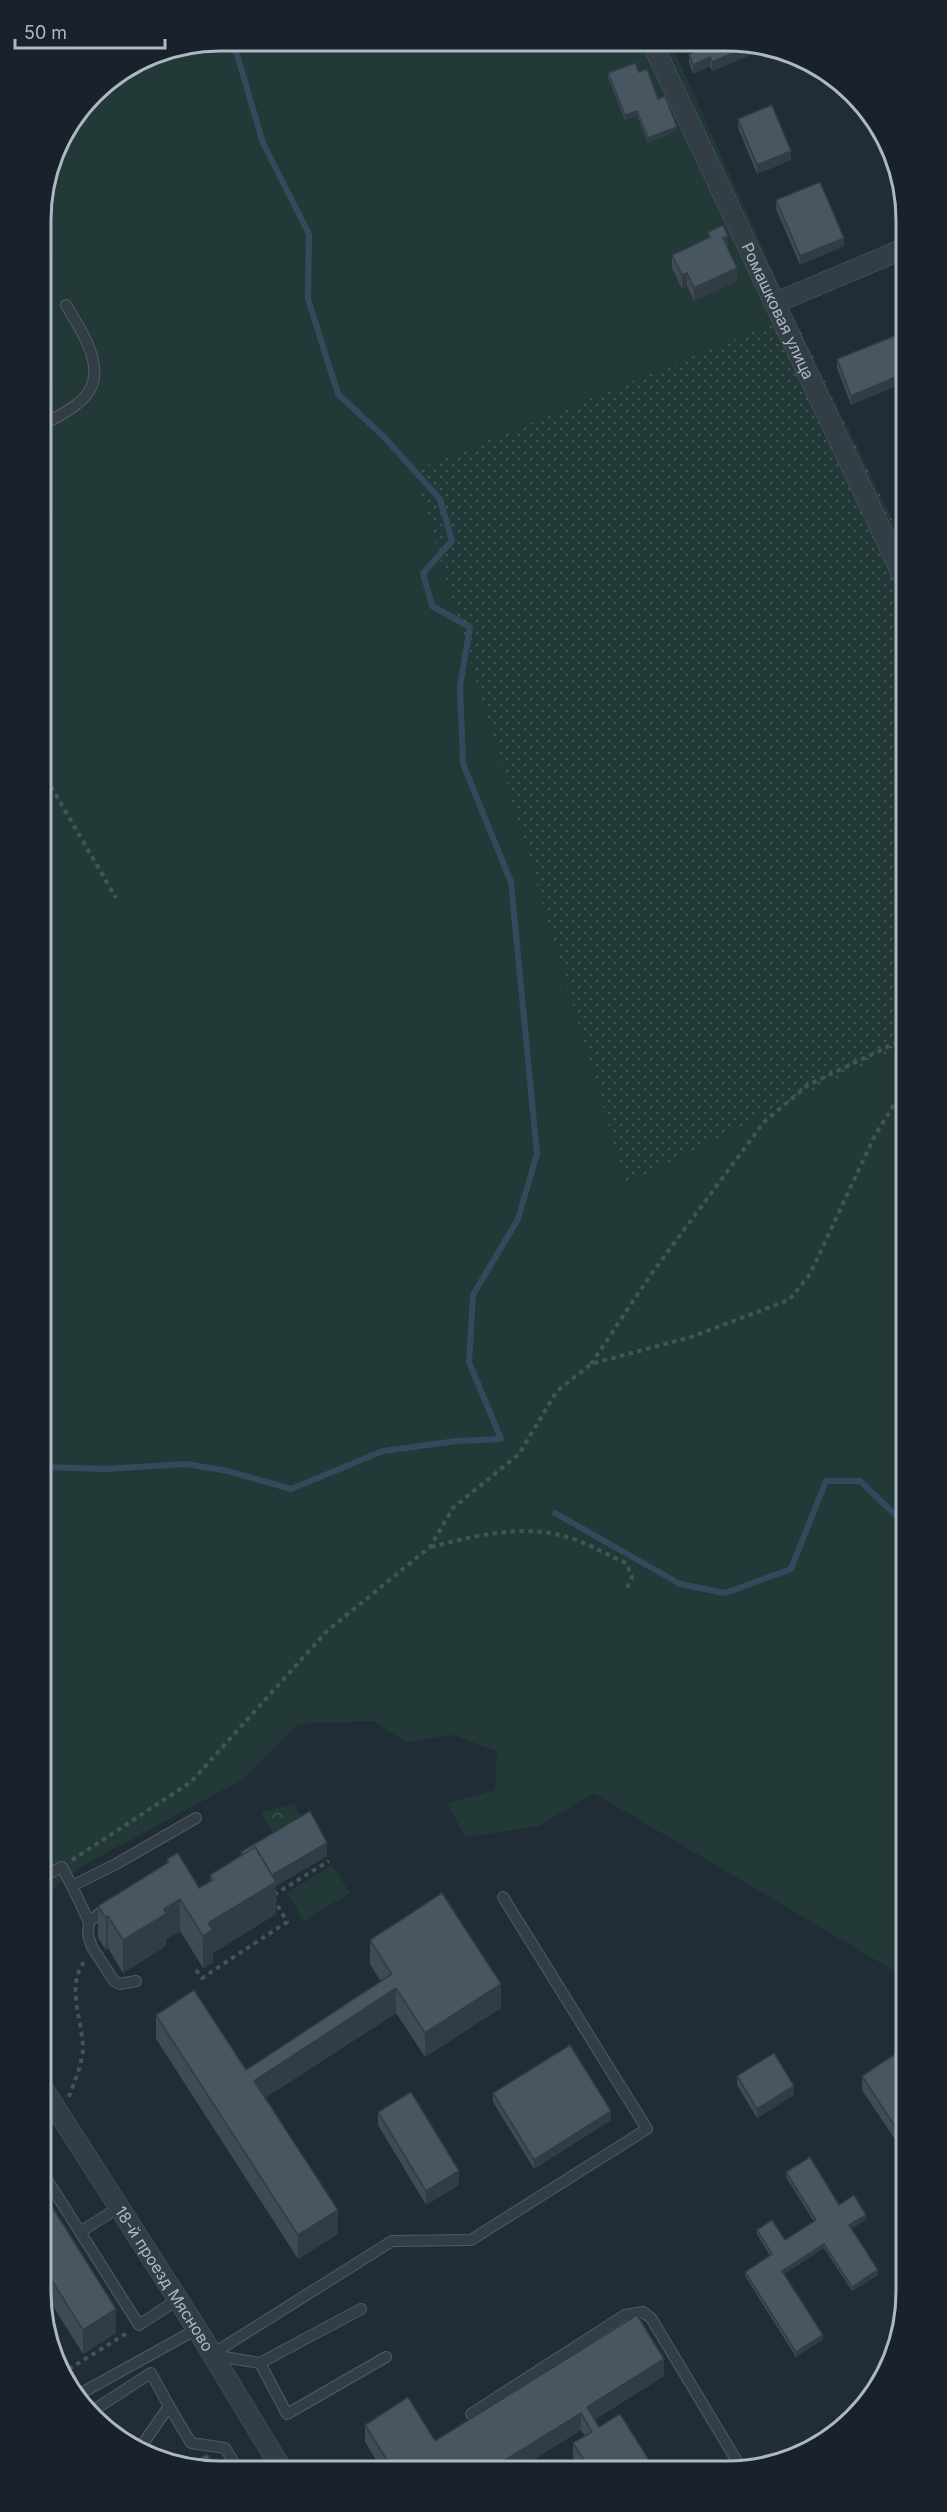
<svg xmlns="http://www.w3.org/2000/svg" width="947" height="2512" viewBox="0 0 947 2512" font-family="Inter,sans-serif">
  <defs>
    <pattern id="park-crowns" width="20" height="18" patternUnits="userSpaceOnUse" patternTransform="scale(1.5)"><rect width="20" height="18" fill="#233938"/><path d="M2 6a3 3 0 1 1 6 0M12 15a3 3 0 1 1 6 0" fill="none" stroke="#405453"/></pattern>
    <pattern id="garden-dots" width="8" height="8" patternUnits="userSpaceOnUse" patternTransform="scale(1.5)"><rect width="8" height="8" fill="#233938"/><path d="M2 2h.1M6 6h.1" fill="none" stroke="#405453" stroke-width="1.8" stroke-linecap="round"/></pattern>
  </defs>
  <rect width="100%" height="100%" fill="#202c36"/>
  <g fill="#233938">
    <polygon points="220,41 671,43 793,315 414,471 626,1183 904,1046 906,1978 594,1793 539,1826 465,1837 447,1803 495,1790 497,1751 452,1735 407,1743 373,1721 298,1724 245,1778 86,1864 43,1896 41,208 59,140 101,85 152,54"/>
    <polygon points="332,1865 350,1893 304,1921 287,1893"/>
  </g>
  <polygon fill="url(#park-crowns)" points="294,1804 305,1824 277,1840 261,1812"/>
  <polygon fill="url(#garden-dots)" points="793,315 904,544 904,1046 626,1184 414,471"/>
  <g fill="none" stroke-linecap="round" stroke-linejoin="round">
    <g stroke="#334a5d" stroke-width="6">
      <polyline points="43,1467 105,1469 186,1464 228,1471 291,1489 383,1451 457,1441 501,1439 469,1362 473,1295 518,1219 537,1154 511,882 463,764 460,686 470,627 432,606 423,573 452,541 440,499 384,437 338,394 308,299 309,234 263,143 233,41"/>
      <polyline points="555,1513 680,1584 725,1593 791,1569 826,1481 860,1481 905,1524"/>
    </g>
    <g stroke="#515b64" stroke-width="12">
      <g id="lane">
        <path d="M41 426C53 419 66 413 77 404 114 377 83 334 66 305"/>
        <polyline points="43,1876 62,1867 72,1886 116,1864 196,1818"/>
        <polyline points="72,1886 89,1922"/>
        <polyline points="111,1904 89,1922 88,1935 92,1947 114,1981 120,1984 136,1981"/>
        <polyline points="44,2175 139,2325 177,2300"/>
        <polyline points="80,2232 118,2208"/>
        <polyline points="211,2355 392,2241 471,2240 647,2129 503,1897"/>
        <polyline points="212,2355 260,2363 361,2309"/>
        <polyline points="260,2363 287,2414 386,2357"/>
        <polyline points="76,2396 197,2329"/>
        <polyline points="169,2406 191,2443 225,2448 237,2468"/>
        <polyline points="89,2413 151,2373 169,2406 138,2451"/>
        <polyline points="471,2414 625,2315 643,2312 651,2318 741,2468"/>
      </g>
    </g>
    <g stroke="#515b64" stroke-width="21">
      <g id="street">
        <path id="s1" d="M652 43 904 578"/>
        <polyline points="775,303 903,249"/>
        <path id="s2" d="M44 2090 197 2329 281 2468"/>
      </g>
    </g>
    <g stroke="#415555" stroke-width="4" stroke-dasharray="4.5 4.5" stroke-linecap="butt">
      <polyline points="42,771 116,898"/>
      <polyline points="591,1364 652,1273 764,1122 808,1085 904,1039"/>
      <path d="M431 1547C479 1535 528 1522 576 1540 593 1546 609 1556 626 1563L632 1577 627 1588"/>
      <polyline points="72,1860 191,1782 327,1631 430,1547 453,1508 519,1454 557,1391 591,1364 691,1337 789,1300 810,1274 875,1135 904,1089"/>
      <polyline points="196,1970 202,1978 287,1922 272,1896 329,1861"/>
      <path d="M69 2097C74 2082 83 2063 83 2047 82 2020 66 1986 84 1962"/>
      <polyline points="61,2374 127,2333"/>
    </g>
    <use href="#lane" stroke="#333d46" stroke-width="10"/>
    <use href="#street" stroke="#333d46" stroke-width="20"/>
  </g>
  <g fill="#3e4a54">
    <polygon points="689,44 749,44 750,55 712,71 710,66 693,74 689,63 689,54 693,52"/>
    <polygon points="639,72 677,131 648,143 637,115 625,120 608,78 608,73"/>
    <polygon points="738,119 791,160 757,174 738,128"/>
    <polygon points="776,200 844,246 800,265 776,209"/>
    <polygon points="708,232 728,249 737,281 694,301 687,286 682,289 672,268 672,255 708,238"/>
    <polygon points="903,351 903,383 851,405 837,368 837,359"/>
    <polygon points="241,1852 327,1856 276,1886 276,1914 213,1953 213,1963 203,1968 180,1931 166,1939 166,1946 123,1973 108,1948 106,1950 98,1938 98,1906 167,1864 167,1859 199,1888 210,1881 210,1875 241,1856"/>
    <polygon points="370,1940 501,2008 425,2057 396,2013 265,2098 338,2234 298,2259 156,2039 156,2015 246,2070 381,1982 370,1964"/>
    <polygon points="906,2047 906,2152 904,2153 862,2090 862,2076"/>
    <polygon points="737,2076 794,2095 757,2118 737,2085"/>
    <polygon points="493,2093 611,2120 534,2169 493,2102"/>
    <polygon points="378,2112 459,2185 426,2205 378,2125"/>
    <polygon points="786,2172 839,2205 866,2219 851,2229 878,2275 852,2291 824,2248 784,2274 823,2339 796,2357 745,2276 745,2272 770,2256 757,2234 757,2230 785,2240 814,2222 786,2177"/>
    <polygon points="44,2194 116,2333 83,2354 44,2292"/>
    <polygon points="664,2376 594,2420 599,2427 654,2468 578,2468 573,2461 573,2443 585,2436 581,2430 520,2468 381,2468 365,2442 365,2425 435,2441"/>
  </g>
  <g fill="#323c45">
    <polygon points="750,46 750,55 712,71 712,62"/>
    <polygon points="710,57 710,66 693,74 693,65"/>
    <polygon points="637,111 637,115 625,120 625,115"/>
    <polygon points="677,127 677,131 648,143 648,138"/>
    <polygon points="791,151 791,160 757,174 757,165"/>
    <polygon points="728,236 728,249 723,238"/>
    <polygon points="844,238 844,246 800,265 800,256"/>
    <polygon points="737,268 737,281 694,301 694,288"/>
    <polygon points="687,273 687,286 682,289 682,275"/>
    <polygon points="903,374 903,383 851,405 851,396"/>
    <polygon points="327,1843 327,1856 276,1886 276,1914 213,1953 213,1963 203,1968 203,1936 208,1923 264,1880"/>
    <polygon points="180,1899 180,1931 166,1939 166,1946 123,1973 123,1940 164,1909"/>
    <polygon points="108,1916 108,1948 106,1950 106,1918"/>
    <polygon points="501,1984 501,2008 425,2057 425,2033"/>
    <polygon points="396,1988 396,2013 254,2105 254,2081"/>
    <polygon points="794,2086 794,2095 757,2118 757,2109"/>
    <polygon points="611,2111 611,2120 534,2169 534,2160"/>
    <polygon points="906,2139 906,2152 904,2153 904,2140"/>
    <polygon points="459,2171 459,2185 426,2205 426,2191"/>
    <polygon points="338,2210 338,2234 298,2259 298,2235"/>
    <polygon points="866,2215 866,2219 849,2230 849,2225"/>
    <polygon points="824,2244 824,2248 782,2275 782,2271"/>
    <polygon points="878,2270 878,2275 852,2291 852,2287"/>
    <polygon points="116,2309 116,2333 83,2354 83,2330"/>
    <polygon points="823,2335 823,2339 796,2357 796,2352"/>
    <polygon points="664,2359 664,2376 588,2424 587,2407"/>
    <polygon points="581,2413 581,2430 520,2468 492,2468"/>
  </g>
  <g fill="#485662" stroke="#323c45" stroke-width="1.5">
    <polygon points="693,44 749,44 750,46 712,62 710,57 693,65 689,54 696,51"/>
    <polygon points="635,63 639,72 647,69 658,99 665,96 677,127 648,138 637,111 625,115 608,73"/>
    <polygon points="772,105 791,151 757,165 738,119"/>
    <polygon points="820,182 844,238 800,256 776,200"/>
    <polygon points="723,225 728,236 723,238 737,268 694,288 687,273 682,275 672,255 710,237 708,232"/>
    <polygon points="897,335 903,351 903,374 851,396 837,359"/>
    <polygon points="310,1811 327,1843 272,1875 255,1847 243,1855 241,1852"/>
    <polygon points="255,1847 276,1882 208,1923 213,1930 203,1936 180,1899 164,1909 166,1914 123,1940 108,1916 106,1918 98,1906 169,1862 167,1859 178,1853 199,1888 213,1880 210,1875"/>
    <polygon points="442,1893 501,1984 425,2033 396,1988 254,2081 338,2210 298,2235 156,2015 194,1990 246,2070 392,1974 370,1940"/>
    <polygon points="570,2045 611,2111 534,2160 493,2093"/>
    <polygon points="906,2047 906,2139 904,2140 862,2076"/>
    <polygon points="774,2053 794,2086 757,2109 737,2076"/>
    <polygon points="411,2092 459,2171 426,2191 378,2112"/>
    <polygon points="810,2157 839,2205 854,2195 866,2215 849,2225 878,2270 852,2287 824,2244 782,2271 823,2335 796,2352 745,2272 772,2254 757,2230 772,2220 785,2240 816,2220 786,2172"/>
    <polygon points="44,2194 116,2309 83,2330 44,2268"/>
    <polygon points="637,2315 664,2359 587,2407 599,2427 620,2414 654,2468 589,2468 573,2443 592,2432 581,2413 492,2468 392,2468 365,2425 408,2397 435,2441"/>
    <polygon points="207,2454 216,2468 184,2468"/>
  </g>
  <g text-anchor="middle" stroke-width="6" stroke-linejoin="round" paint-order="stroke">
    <g font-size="16" fill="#adb8c3" stroke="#19222b">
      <text dy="6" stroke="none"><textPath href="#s1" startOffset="296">Ромашковая улица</textPath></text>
      <text dy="6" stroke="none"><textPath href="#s2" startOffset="224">18-й проезд Мясново</textPath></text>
    </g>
  </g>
  <path d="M0 0H947V2512H0ZM220 51H727A169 169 0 0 1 896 220V2292A169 169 0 0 1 727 2461H220A169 169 0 0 1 51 2292V220A169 169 0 0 1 220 51Z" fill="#19222b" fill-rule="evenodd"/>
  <path fill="none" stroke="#adb8c3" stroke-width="3" d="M220 51H727A169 169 0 0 1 896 220V2292A169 169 0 0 1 727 2461H220A169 169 0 0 1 51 2292V220A169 169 0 0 1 220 51Z"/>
  <path d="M15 39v9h150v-9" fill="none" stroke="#adb8c3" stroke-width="3"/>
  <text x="24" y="39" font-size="18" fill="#adb8c3" stroke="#19222b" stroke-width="4.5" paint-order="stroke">50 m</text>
</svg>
